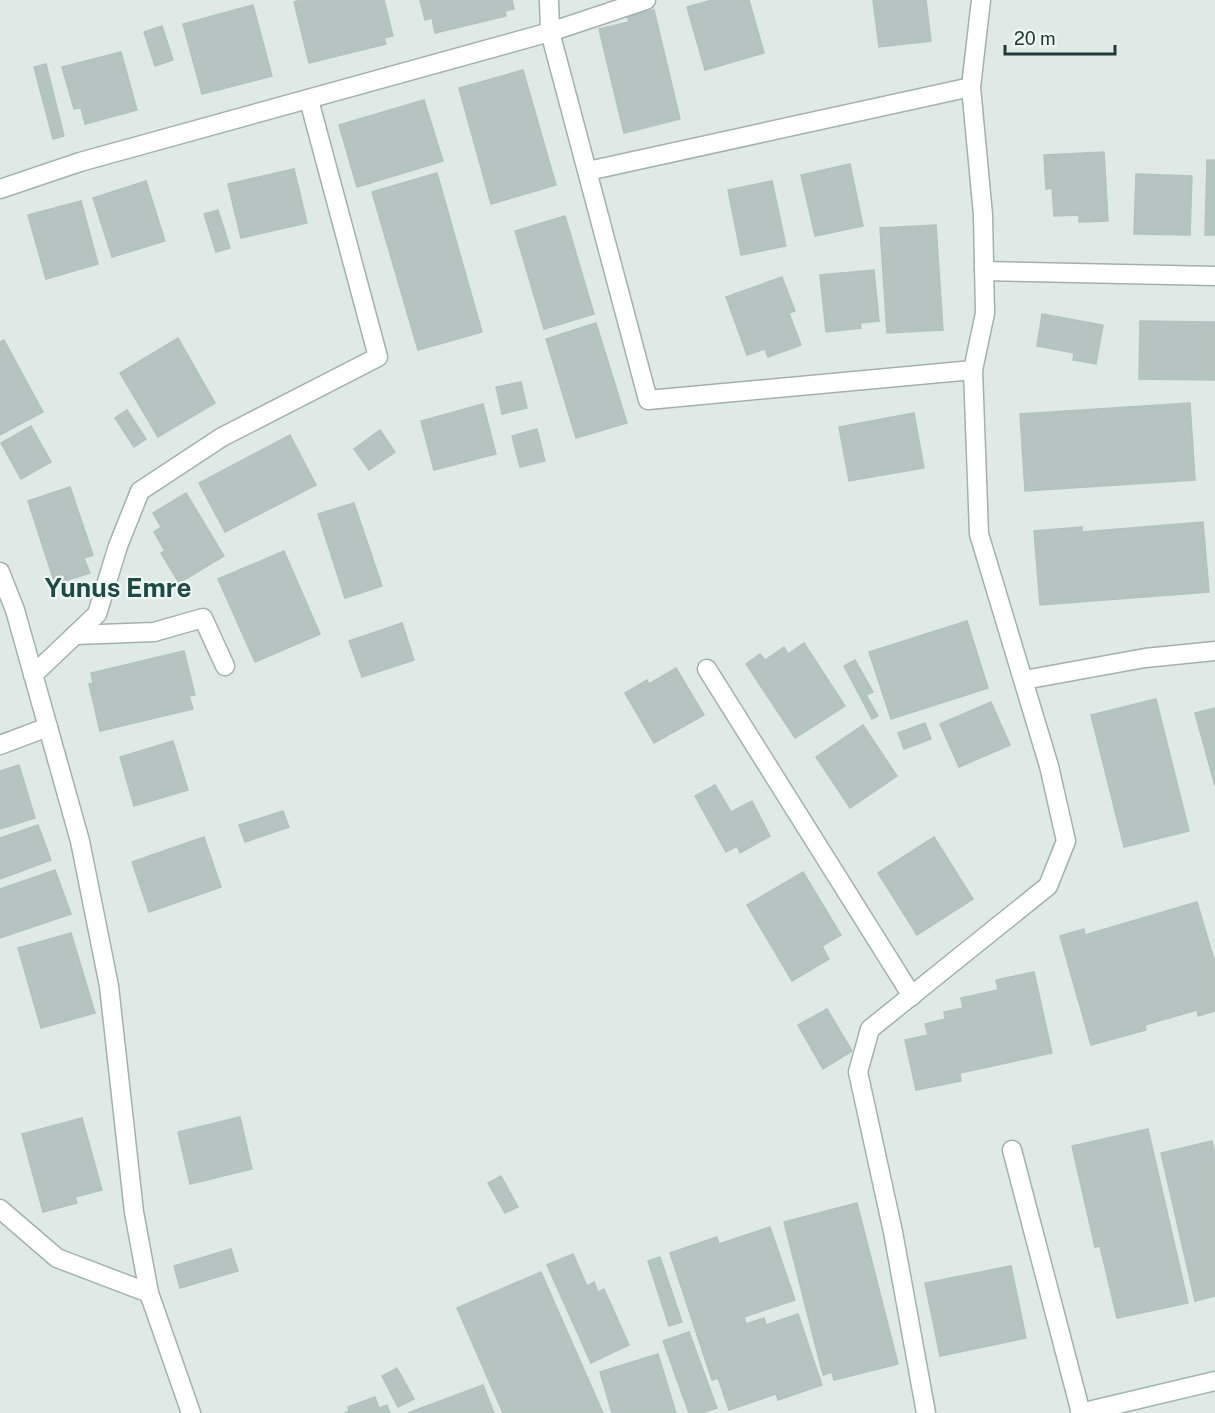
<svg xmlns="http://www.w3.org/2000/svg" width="1215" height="1413" viewBox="0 0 1215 1413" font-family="'Public Sans',sans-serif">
  <rect width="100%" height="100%" fill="#dfeae6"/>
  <g fill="#b5c4c0" stroke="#b2c3be" stroke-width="1.5">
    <polygon points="301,0 384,0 393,36 384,38 386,44 309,63 294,2"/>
    <polygon points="420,0 512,0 514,9 505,11 506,16 435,33 432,18 425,20"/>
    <polygon points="712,0 749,0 764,53 705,70 687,7"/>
    <polygon points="873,0 926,0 931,41 879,47"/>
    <polygon points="253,5 272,76 202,94 183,24"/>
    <polygon points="654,10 680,119 624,133 599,29 629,22 627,16"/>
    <polygon points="162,26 173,60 155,66 144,32"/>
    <polygon points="121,52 137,110 85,124 81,108 74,109 62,67"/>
    <polygon points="46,64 64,136 53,139 34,67"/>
    <polygon points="523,70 556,185 491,204 459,88"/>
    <polygon points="424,100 443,161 357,187 339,125"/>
    <polygon points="1104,152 1108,221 1079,222 1079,215 1054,216 1052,188 1046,189 1044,155"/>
    <polygon points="1207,160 1215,160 1215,235 1205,235"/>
    <polygon points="850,164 863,226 815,236 801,175"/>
    <polygon points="294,169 307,223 241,238 228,184"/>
    <polygon points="437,173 482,332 418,350 372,192"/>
    <polygon points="1136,174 1192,176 1190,235 1134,234"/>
    <polygon points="146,181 165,241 112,257 93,198"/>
    <polygon points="772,181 786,246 741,255 728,190"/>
    <polygon points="81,201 98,264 46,279 28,215"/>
    <polygon points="218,210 230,248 216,252 204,214"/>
    <polygon points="565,216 594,314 544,329 515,231"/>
    <polygon points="936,225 943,330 887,333 880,228"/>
    <polygon points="874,270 879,321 860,323 861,328 826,332 820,275"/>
    <polygon points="782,277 795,311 789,313 801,345 768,357 765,349 747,355 726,297"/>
    <polygon points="1042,314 1103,325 1096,364 1073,360 1074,353 1037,346"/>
    <polygon points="1140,321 1215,322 1215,380 1139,379"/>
    <polygon points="596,323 627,423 576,438 546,339"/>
    <polygon points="178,338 215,403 158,437 120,373"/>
    <polygon points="4,340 43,412 0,435 0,342"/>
    <polygon points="521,382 527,408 502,414 496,387"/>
    <polygon points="1190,403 1195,480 1025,491 1020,414"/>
    <polygon points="483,404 496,454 434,470 421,421"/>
    <polygon points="127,410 146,439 134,447 115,418"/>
    <polygon points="914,413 924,468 849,481 839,427"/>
    <polygon points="31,426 51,462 21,479 1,443"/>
    <polygon points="537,429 545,461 520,467 512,436"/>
    <polygon points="380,430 395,452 369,470 354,449"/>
    <polygon points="290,435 316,485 225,532 199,483"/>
    <polygon points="70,487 93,555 84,558 90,573 55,584 28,501"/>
    <polygon points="186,493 224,556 179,583 161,553 165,551 154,532 161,527 153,513"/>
    <polygon points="354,503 382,586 345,598 318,514"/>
    <polygon points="1203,522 1209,592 1040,605 1034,531 1082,527 1082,532"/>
    <polygon points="284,551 320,634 255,662 218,579"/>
    <polygon points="967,621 988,688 891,719 869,652"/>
    <polygon points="402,623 414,660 362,677 349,641"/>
    <polygon points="804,643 845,706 795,738 746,664 760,654 765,660 784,647 788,654"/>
    <polygon points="184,651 195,695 189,696 193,709 100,731 89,684 93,683 91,673"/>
    <polygon points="855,660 873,692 866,695 878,716 872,719 844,666"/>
    <polygon points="676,668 704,715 654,743 625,693 647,680 649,684"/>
    <polygon points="1156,699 1189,831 1124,847 1091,715"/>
    <polygon points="991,702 1010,745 959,767 940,724"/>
    <polygon points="1215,708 1215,786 1195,713"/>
    <polygon points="925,723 931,739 904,749 898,733"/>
    <polygon points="863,725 897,776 850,808 816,757"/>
    <polygon points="173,741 188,790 134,806 120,757"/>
    <polygon points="19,765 35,818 0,829 0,771"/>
    <polygon points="715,785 731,812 752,801 770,836 740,853 737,846 726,852 695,796"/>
    <polygon points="283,811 289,827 245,842 239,825"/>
    <polygon points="38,825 51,860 0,879 0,838"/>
    <polygon points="204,837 221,887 149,912 132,862"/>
    <polygon points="934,837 973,899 917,935 878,873"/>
    <polygon points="55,870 71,914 0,938 0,889"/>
    <polygon points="803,872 841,935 822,946 829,959 792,981 747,905"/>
    <polygon points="1197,902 1215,963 1215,1011 1198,1016 1197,1010 1145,1025 1146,1030 1091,1045 1060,936 1084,929 1085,935"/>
    <polygon points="71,933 95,1013 41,1028 18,948"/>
    <polygon points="1034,972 1052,1053 960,1073 961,1081 916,1090 905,1040 928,1035 925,1024 945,1019 944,1012 963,1008 961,998 998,990 996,980"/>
    <polygon points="827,1009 852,1051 823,1069 798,1025"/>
    <polygon points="240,1117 252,1169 190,1184 178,1132"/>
    <polygon points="82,1118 102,1190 75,1197 77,1203 43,1212 22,1134"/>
    <polygon points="1148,1129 1188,1303 1117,1318 1100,1246 1095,1247 1072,1146"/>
    <polygon points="1212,1141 1215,1154 1215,1296 1195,1301 1161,1153"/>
    <polygon points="501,1176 518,1207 505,1213 488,1183"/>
    <polygon points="857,1203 898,1364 834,1380 832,1372 823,1375 784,1222"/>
    <polygon points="770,1227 795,1300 744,1317 746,1324 764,1318 766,1325 798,1314 822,1385 778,1400 776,1394 729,1410 718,1378 712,1380 670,1253 717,1237 719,1244"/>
    <polygon points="231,1249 238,1271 180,1288 174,1266"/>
    <polygon points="573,1254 587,1286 594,1282 598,1292 604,1289 629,1345 591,1363 547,1265"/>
    <polygon points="660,1257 682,1322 669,1326 648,1261"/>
    <polygon points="1011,1266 1026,1338 940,1356 925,1283"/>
    <polygon points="541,1272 603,1413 503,1413 457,1308"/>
    <polygon points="689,1332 717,1408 701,1413 689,1413 663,1341"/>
    <polygon points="658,1354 676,1413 612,1413 600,1372"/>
    <polygon points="397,1368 414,1399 398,1407 382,1376"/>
    <polygon points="483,1385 494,1413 408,1413"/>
    <polygon points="375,1397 379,1408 387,1405 390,1413 345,1413 349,1411 348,1407"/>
  </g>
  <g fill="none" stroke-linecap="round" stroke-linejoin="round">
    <g stroke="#a2b1ae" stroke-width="21">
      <g id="minor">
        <polyline points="549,0 550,32 648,400 973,370"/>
        <polyline points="588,171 971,87"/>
        <polyline points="0,189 80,162 550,32 646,0"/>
        <polyline points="984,271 1215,276"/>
        <polyline points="0,572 15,610 80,841 109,986 134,1212 149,1293 191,1413"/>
        <polyline points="75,635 154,632 203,618 225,666"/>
        <polyline points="707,669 912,996"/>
        <polyline points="33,675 97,614 118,546 140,491 222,437 378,357 309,100"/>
        <polyline points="1024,680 1145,658 1215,651"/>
        <polyline points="0,745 48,727"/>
        <polyline points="1012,1150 1081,1413"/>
        <polyline points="0,1209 57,1258 149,1293"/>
        <polyline points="926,1413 893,1232 858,1072 870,1029 1048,886 1066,841 1049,766 979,534 973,370 985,313 983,215 971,87 981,0"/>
      </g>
    </g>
    <g stroke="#9fb5b0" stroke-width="21">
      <polyline id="secondary" points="1080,1413 1215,1381"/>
    </g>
    <use href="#minor" stroke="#fff" stroke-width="18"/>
    <use href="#secondary" stroke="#fff" stroke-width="18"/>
  </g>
  <g text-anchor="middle" stroke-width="4.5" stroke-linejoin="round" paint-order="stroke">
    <g font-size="26" font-weight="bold" fill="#1e4a45" stroke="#eff7f4">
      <text x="118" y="597">Yunus Emre</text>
    </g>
  </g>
  <path d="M1005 45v9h110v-9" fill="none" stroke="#213936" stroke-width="3"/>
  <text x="1014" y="45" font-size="18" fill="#213936" stroke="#eff7f4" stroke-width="4.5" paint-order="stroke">20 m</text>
</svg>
